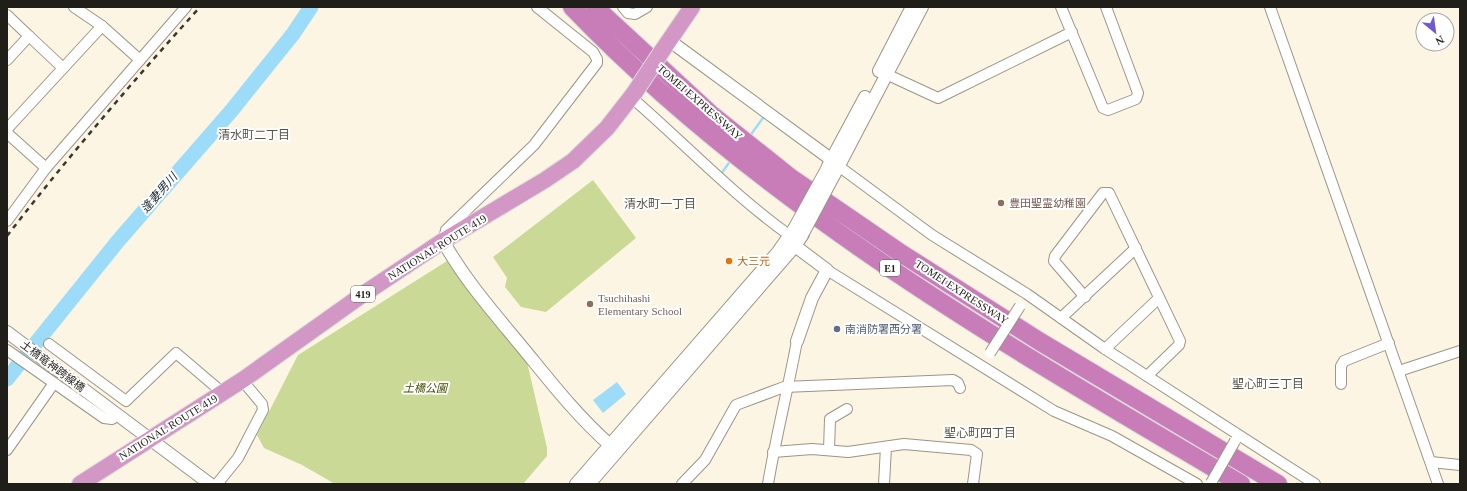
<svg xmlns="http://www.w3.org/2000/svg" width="1467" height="491" viewBox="0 0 1467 491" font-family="'Times New Roman','Noto Sans JP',serif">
  <rect width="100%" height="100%" fill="#fcf5e4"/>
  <g fill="#cad996">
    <polygon points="593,180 636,238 546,312 521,307 505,287 507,278 493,257"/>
    <polygon points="447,261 452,264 527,362 547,448 547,456 523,484 335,484 302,465 264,448 257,435 298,355"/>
  </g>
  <polygon fill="#9ddcf8" points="617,382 626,394 603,413 593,400"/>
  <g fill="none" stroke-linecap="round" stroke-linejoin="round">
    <g stroke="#9ddcf8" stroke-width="2.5">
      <polyline points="749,137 763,118"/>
      <polyline points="721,174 731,160"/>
    </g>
    <polyline stroke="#9ddcf8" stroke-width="15" points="7,379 118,241 232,110 293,34 311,7"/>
    <g stroke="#9b9586" stroke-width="12">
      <g id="minor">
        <polyline points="74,7 102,26 140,60"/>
        <polyline points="623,7 628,13 635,14 647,7"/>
        <polyline points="1061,7 1103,108 1108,110 1136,99 1138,93 1106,7"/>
        <polyline points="1270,7 1438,484"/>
        <polyline points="7,15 29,36 7,60"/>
        <polyline points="29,36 63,68"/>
        <polyline points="886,74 938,98 1072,32"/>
        <path d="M631 97C684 143 732 194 789 235"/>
        <polyline points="7,129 102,26"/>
        <polyline points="7,133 46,168"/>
        <polyline points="833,162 932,235 1027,294 1105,349 1315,484"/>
        <polyline points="7,221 46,168 186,7"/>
        <polyline points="444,240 446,230 534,145 597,63 597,59 593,52 537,7"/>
        <polyline points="827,270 1054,411 1112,436 1197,484"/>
        <polyline points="1085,297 1054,261 1055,256 1103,193 1109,193 1180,341 1179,345 1147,376"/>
        <polyline points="1061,318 1136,248"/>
        <polyline points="49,344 126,401 176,353 223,393"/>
        <polyline points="1105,349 1159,298"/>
        <polyline points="7,350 104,418 112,419 119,415"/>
        <polyline points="1399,371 1460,351"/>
        <polyline points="1341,384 1341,366 1344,361 1389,343"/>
        <polyline points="7,450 54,383"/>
        <polyline points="829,450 830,419 847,409"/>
        <polyline points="773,452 812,449 848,452 904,444 971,450 977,454 973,484"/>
        <polyline points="1431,462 1460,465"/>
        <polyline points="217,484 238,458 263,410 262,404 242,380"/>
        <polyline points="682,484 705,460 736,405 784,387 953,380 958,383 960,388"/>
        <path d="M768 484C776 436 788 389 797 341"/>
        <polyline points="884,484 886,447"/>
      </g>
    </g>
    <g stroke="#9b9586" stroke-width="14">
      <g id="tertiary">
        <polyline points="670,41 832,160"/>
        <polyline points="879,71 912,7"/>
        <polyline points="828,166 865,97"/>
        <polyline points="834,175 922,7"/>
        <path d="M443 241C464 279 494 313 522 347 550 381 576 415 610 445"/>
        <polyline points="795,246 827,270 812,298 797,341"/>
        <polyline points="7,332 210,484"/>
        <polyline points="576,484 778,252 794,229"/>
        <polyline points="589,484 795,246 803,234"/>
      </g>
    </g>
    <g stroke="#dbdbda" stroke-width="18">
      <g id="trunk">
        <polyline points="662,51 692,7"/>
        <polyline points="80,484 244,379 362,295 443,241 545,180 573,161 607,128 635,92"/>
      </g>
    </g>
    <g stroke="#dbdbda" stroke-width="20">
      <g id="motorway">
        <path d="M572 7C763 206 1005 345 1241 484"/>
        <polyline points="595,7 712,115 791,178 899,252 1039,341 1278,484"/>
      </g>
    </g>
    <use href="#minor" stroke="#fff" stroke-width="10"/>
    <use href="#tertiary" stroke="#fff" stroke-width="12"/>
    <use href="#trunk" stroke="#d397c6" stroke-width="16"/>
    <use href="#motorway" stroke="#c87db8" stroke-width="18"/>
    <path stroke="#39372f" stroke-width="2.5" stroke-dasharray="5 5" stroke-linecap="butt" d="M7 236C68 157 133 81 200 7"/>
    <g stroke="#9b9586" stroke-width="12" stroke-linecap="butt">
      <g id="minor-bridge">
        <polyline points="990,353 1020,306"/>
        <polyline points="1211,483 1235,441"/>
      </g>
    </g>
    <g stroke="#9b9586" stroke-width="14" stroke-linecap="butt">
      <g id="tertiary-bridge">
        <polyline points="794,229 827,169"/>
        <polyline points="802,235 834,175"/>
      </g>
    </g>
    <g stroke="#dbdbda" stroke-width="18" stroke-linecap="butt">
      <polyline id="trunk-bridge" points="635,92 662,51"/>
    </g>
    <use href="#minor-bridge" stroke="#fff" stroke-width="10"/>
    <use href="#tertiary-bridge" stroke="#fff" stroke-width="12"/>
    <use href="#trunk-bridge" stroke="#d397c6" stroke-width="16"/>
  </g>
  <g fill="#8d6e63" stroke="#fff" stroke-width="1.5">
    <circle cx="1001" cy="203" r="4"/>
    <circle cx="590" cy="304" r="4"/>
  </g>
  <circle fill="#e8710a" stroke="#fff" stroke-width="1.5" cx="729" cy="261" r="4"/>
  <circle fill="#5c6f8a" stroke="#fff" stroke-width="1.5" cx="837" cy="329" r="4"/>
  <g text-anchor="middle" stroke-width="4" stroke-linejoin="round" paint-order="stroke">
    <g fill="#fff" stroke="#63625d" stroke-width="1">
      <rect x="880" y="260" width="20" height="16" rx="3"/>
      <rect x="351" y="286" width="24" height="16" rx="3"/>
    </g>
    <g font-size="10" font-weight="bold" fill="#201e18">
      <text x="890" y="272">E1</text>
      <text x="363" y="298">419</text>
    </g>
    <g font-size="11" fill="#201e18" stroke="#fff">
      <text transform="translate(700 102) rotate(41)" y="4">TOMEI EXPRESSWAY</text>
      <text transform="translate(437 247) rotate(-32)" y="4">NATIONAL ROUTE 419</text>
      <text transform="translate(962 292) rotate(33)" y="4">TOMEI EXPRESSWAY</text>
      <text transform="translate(53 366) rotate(37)" y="4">土橋竜神跨線橋</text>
      <text transform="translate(168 427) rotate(-32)" y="4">NATIONAL ROUTE 419</text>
    </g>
    <g font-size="11" fill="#785e54" stroke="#fff" text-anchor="start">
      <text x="1009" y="207">豊田聖霊幼稚園</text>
      <text x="598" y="302">Tsuchihashi<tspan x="598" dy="13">Elementary School</tspan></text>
    </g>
    <g font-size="11" fill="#c56008" stroke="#fff" text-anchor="start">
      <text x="737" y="265">大三元</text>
    </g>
    <g font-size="11" fill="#4e5e75" stroke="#fff" text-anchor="start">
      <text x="845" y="333">南消防署西分署</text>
    </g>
    <g font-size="11" font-style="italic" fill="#454f03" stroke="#fff">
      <text x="425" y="392">土橋公園</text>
    </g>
    <g font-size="12" fill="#5a5447" stroke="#fff">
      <text x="254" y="139">清水町二丁目</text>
      <text x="660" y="208">清水町一丁目</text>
      <text x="1268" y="388">聖心町三丁目</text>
      <text x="980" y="437">聖心町四丁目</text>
    </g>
    <g font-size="12" font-style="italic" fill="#192e37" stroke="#fff">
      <text transform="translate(159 193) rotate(-49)" y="4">逢妻男川</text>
    </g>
  </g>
  <rect width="1467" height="491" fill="none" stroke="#201e18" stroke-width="16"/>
  <g transform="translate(1435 32) rotate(151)"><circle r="19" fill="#ffffff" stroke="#a6a5a3"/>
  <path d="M0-3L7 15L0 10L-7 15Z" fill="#6f58d2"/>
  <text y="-6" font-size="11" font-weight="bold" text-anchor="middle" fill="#201e18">N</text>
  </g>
</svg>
